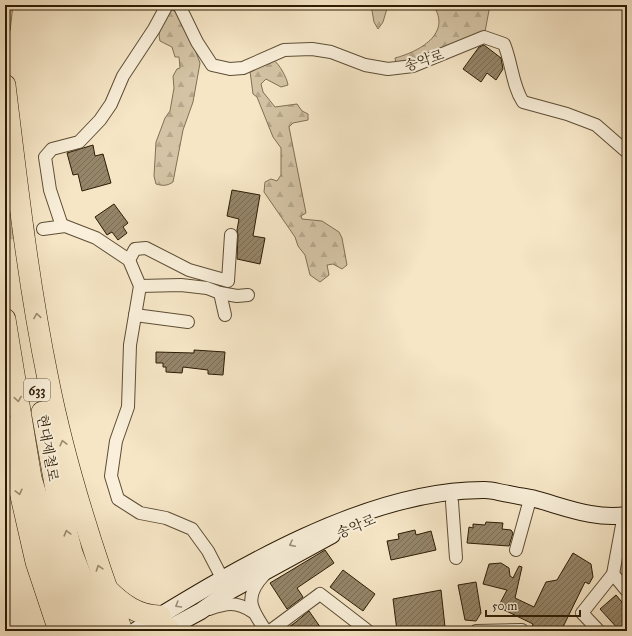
<svg xmlns="http://www.w3.org/2000/svg" width="632" height="636" viewBox="0 0 632 636" font-family="'IM FELL Great Primer','Noto Serif KR',serif">
  <defs>
    <pattern id="forest-firs" width="22" height="20" patternUnits="userSpaceOnUse"><rect width="22" height="20" fill="#d4c4a5"/><path d="M5 1l3.5 6h-7zM16 11l3.5 6h-7z" fill="#b6a88d"/></pattern>
    <pattern id="building-hatch" width="6" height="6" patternUnits="userSpaceOnUse"><rect width="6" height="6" fill="#958569"/><path d="M-1 1l2-2M0 6l6-6M5 7l2-2" fill="none" stroke="#7a6c54"/></pattern>
  </defs>
  <rect width="100%" height="100%" fill="#f6e6c6"/>
  <filter id="stains"><feTurbulence type="fractalNoise" baseFrequency=".005" numOctaves="4"/><feColorMatrix values="0 0 0 0 .2 0 0 0 0 .09 0 0 0 0 .02 0 0 0 .5 -.17"/></filter>
  <radialGradient id="worn" r=".72"><stop offset=".6" stop-color="#630" stop-opacity="0"/><stop offset="1" stop-color="#630" stop-opacity=".3"/></radialGradient>
  <g fill="url(#forest-firs)" stroke="#807055">
    <polygon points="5,5 13,5 10,31 5,35"/>
    <polygon points="371,5 388,5 383,22 378,29 374,22"/>
    <path d="M433 5H490L484 37 440 55 396 64 395 58C418 52 453 34 433 5Z"/>
    <path d="M172 10 182 14 200 63 193 102 183 130 173 182C167 186 163 186 156 184L154 176 156 142 165 118 170 111 174 88 173 76 177 69 180 68 179 57H175L172 47 160 41C157 30 162 17 172 10Z"/>
    <path d="M273 60C279 63 287 78 288 85L281 87 266 79 261 84 263 92 275 107 297 104 302 111 308 114V120L293 123 289 127 306 213 301 216 302 219 322 221 339 232 342 238 347 265 342 269 333 264 327 265 329 275 320 282 310 275 305 255 298 246 295 237 264 192 265 182 271 179 277 181 281 175V148L273 137 257 97 253 94 250 71Z"/>
  </g>
  <g fill="url(#building-hatch)" stroke="#2c1c05">
    <polygon points="484,45 501,58 503,69 496,80 487,73 481,82 463,69 479,47"/>
    <polygon points="93,145 95,156 103,154 111,183 82,191 78,174 73,175 67,153"/>
    <polygon points="232,190 260,195 253,236 265,238 260,264 237,259 238,235 237,230 239,219 227,216"/>
    <polygon points="114,204 128,223 123,227 127,233 118,240 112,232 107,235 95,217"/>
    <polygon points="194,350 225,352 223,375 208,374 208,370 183,367 182,373 166,372 166,367 163,367 163,363 156,363 156,352 194,353"/>
    <polygon points="486,522 503,523 502,529 511,530 513,533 509,546 467,543 469,527 473,528 473,524 485,525"/>
    <polygon points="415,530 416,535 431,531 436,550 391,560 387,541 399,539 398,534"/>
    <polygon points="325,550 334,563 297,588 303,597 287,609 270,583"/>
    <polygon points="573,553 591,564 593,577 589,584 585,582 561,631 530,631 533,624 498,607 507,590 483,584 489,564 501,563 509,568 510,576 513,578 519,566 522,567 515,598 534,607 546,582 557,580"/>
    <polygon points="343,570 375,594 363,611 330,587"/>
    <polygon points="476,582 481,613 476,621 465,620 458,585"/>
    <polygon points="441,590 445,627 425,631 397,631 393,599"/>
    <polygon points="616,595 627,608 627,631 620,631 600,609"/>
    <polygon points="309,611 323,631 283,631 296,622"/>
  </g>
  <g fill="none" stroke-linecap="round" stroke-linejoin="round">
    <polyline stroke="#cebe9f" stroke-width="12" stroke-dasharray="12 6" stroke-linecap="butt" points="5,234 43,229"/>
    <g stroke="#5e4e35" stroke-width="14">
      <g id="street">
        <path d="M179 5 197 42 212 65 230 69 243 68 284 50 312 49 331 52 365 65 388 69 413 66 484 37 504 44C512 63 512 85 523 102L567 114 596 125 627 152"/>
        <polyline points="62,226 50,190 45,157 52,149 79,142 100,120 111,104 123,76 154,29 167,5"/>
        <polyline points="43,229 65,226 96,238 129,260 140,286 130,345 128,407 116,441 111,476 118,499 140,513 166,518 192,529 208,551 222,578"/>
        <polyline points="129,260 135,249 146,248 189,270 228,281 231,235"/>
        <polyline points="140,286 181,285 207,288 220,293 237,296 248,295"/>
        <polyline points="220,293 225,315"/>
        <polyline points="135,315 188,322"/>
        <polyline points="452,502 456,558"/>
        <polyline points="516,550 529,503"/>
        <polyline points="613,574 627,591"/>
        <path d="M264 575C243 597 251 609 266 631"/>
        <path d="M209 609C227 603 236 601 253 612"/>
        <polyline points="270,631 320,594 368,631"/>
        <polyline points="476,631 522,630"/>
        <polyline points="599,631 582,613 613,574 622,525"/>
      </g>
    </g>
    <g stroke="#2c1c05" stroke-width="18">
      <g id="secondary">
        <path d="M135 631C233 571 366 489 485 490 493 490 501 493 509 494 517 496 527 497 535 499 565 507 595 520 627 515"/>
        <polyline points="164,631 201,611 228,592 332,535"/>
      </g>
    </g>
    <g stroke="#2c1c05" stroke-width="22">
      <g id="highway">
        <path d="M5 85C17 183 28 282 48 379 65 465 92 549 122 631"/>
        <polyline points="5,319 31,478 63,584 81,631"/>
        <polyline points="42,412 56,490 72,553 102,631"/>
        <polyline points="5,426 36,562 59,631"/>
        <path d="M107 589C122 604 138 616 160 616"/>
        <polyline points="166,631 168,628"/>
      </g>
    </g>
    <use href="#street" stroke="#f9efda" stroke-width="12"/>
    <use href="#secondary" stroke="#f9efda" stroke-width="16"/>
    <use href="#highway" stroke="#f6e6c6" stroke-width="21"/>
  </g>
  <defs><path id="oneway-chevron" d="M-2-3.5L2.5 0L-2 3.5" fill="none" stroke-width="1.6" stroke-linecap="round" stroke-linejoin="round"/></defs>
  <g stroke="#9b8b6f">
    <use href="#oneway-chevron" transform="translate(37 316) rotate(-99)"/>
    <use href="#oneway-chevron" transform="translate(18 399) rotate(81)"/>
    <use href="#oneway-chevron" transform="translate(63 443) rotate(-104)"/>
    <use href="#oneway-chevron" transform="translate(19 492) rotate(76)"/>
    <use href="#oneway-chevron" transform="translate(67 533) rotate(-105)"/>
    <use href="#oneway-chevron" transform="translate(99 568) rotate(-108)"/>
  </g>
  <g stroke="#9d907a">
    <use href="#oneway-chevron" transform="translate(292 544) rotate(153)"/>
    <use href="#oneway-chevron" transform="translate(178 605) rotate(149)"/>
  </g>
  <g text-anchor="middle" stroke-width="4" stroke-linejoin="round" paint-order="stroke">
    <rect fill="#f9efda" stroke="#6a5b45" stroke-width="1" x="24" y="379" width="26" height="22" rx="3"/>
    <g font-size="13" font-weight="bold" fill="#2c1c05">
      <text x="37" y="395">633</text>
    </g>
    <g font-size="14" fill="#2c1c05" stroke="#f9efda">
      <text transform="translate(424 60) rotate(-18)" y="5">송악로</text>
      <text transform="translate(48 448) rotate(80)" y="5">현대제철로</text>
      <text transform="translate(356 526) rotate(-22)" y="5">송악로</text>
    </g>
  </g>
  <rect width="632" height="636" fill="none" stroke="#f6e6c6" stroke-width="20"/>
  <rect x="6" y="6" width="620" height="624" fill="none" stroke="#2c1c05" stroke-width="2"/>
  <rect x="10" y="10" width="612" height="616" fill="none" stroke="#2c1c05"/>
  <path d="M486 610v6h94v-6" fill="none" stroke="#2c1c05" stroke-width="2"/>
  <text x="492" y="610" font-size="12" fill="#2c1c05" stroke="#f9efda" stroke-width="3" paint-order="stroke">50 m</text>
  <rect width="100%" height="100%" filter="url(#stains)"/>
  <rect width="100%" height="100%" fill="url(#worn)"/>
</svg>
